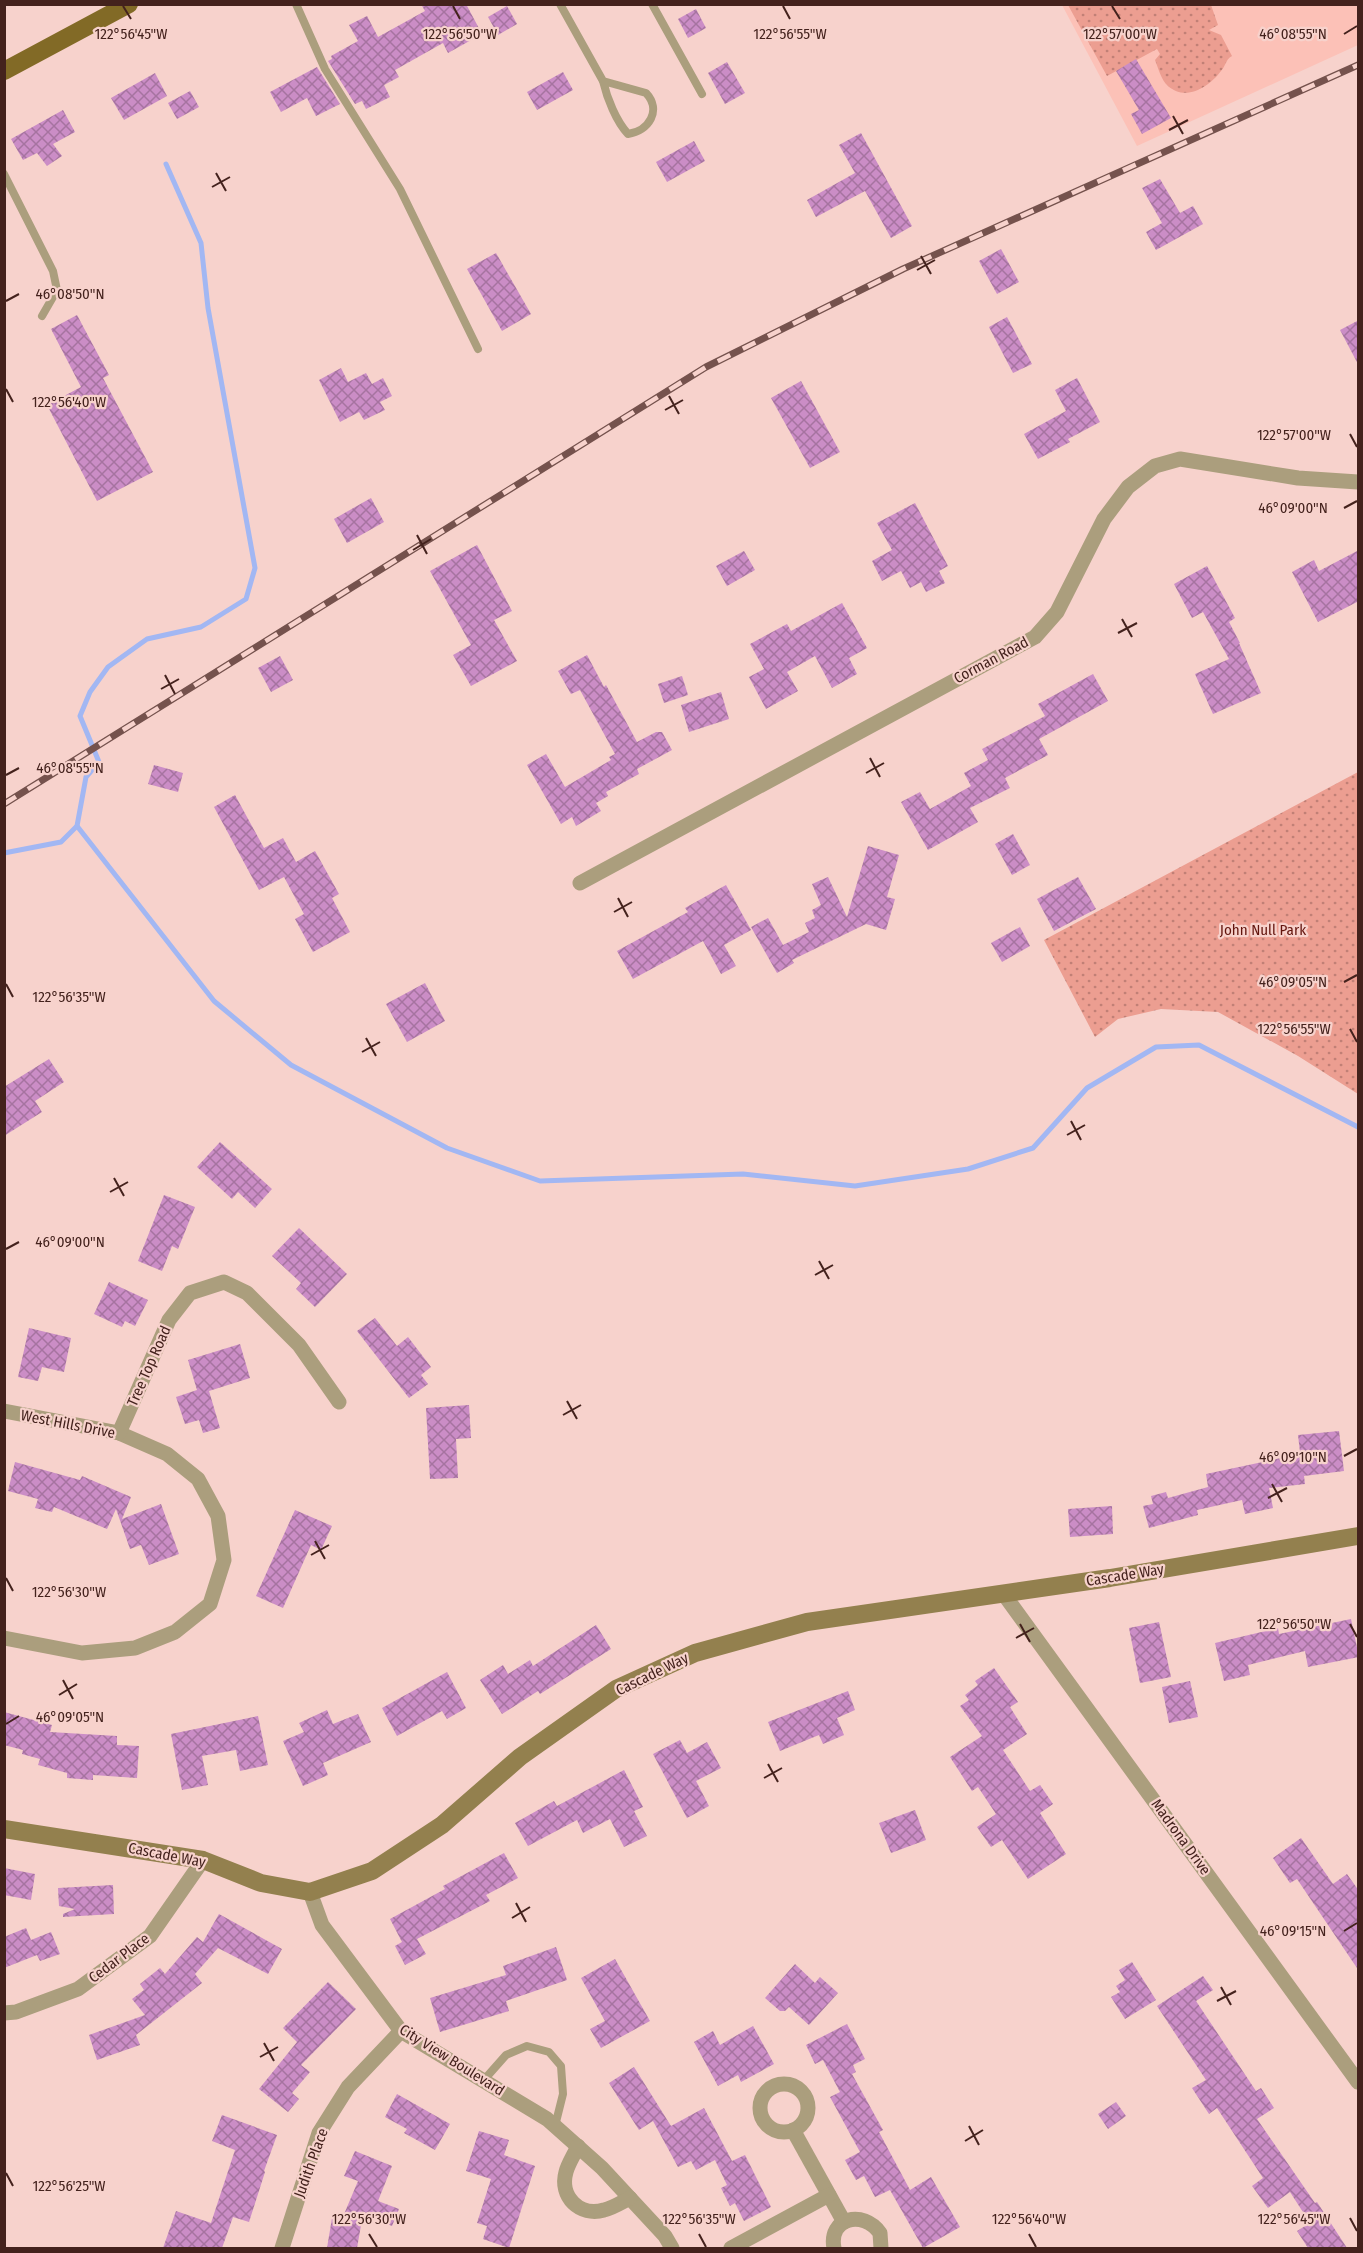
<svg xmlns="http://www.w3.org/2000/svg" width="1363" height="2253" viewBox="0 0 1363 2253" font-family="'Fira Sans Condensed',sans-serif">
  <defs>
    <pattern id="park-dots" width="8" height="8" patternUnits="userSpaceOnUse" patternTransform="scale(1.5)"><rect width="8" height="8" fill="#ec9e91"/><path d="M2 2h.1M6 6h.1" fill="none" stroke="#c18076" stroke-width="1.8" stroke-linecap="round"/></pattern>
    <pattern id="building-cross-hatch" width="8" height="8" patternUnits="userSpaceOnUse" patternTransform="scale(1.5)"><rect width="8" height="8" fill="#cb8dc6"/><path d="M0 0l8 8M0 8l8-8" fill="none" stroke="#a673a0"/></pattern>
  </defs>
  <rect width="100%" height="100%" fill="#f7d2cc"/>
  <polygon fill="#fcc1b7" points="1062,5 1358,5 1358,45 1137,146"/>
  <g fill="url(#park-dots)">
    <path d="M1068 5H1211L1218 25 1209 30 1221 35 1232 56C1225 60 1226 66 1221 71 1209 87 1186 102 1168 86 1161 80 1158 67 1155 60L1160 54 1157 49 1107 76Z"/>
    <polygon points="1358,772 1358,1094 1298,1056 1218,1012 1161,1009 1118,1019 1095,1037 1044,940"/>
  </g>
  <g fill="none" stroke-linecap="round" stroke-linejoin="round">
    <g stroke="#a2b7f3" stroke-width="5">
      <polyline points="77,826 214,1001 291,1065 447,1148 540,1181 743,1174 855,1186 968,1169 1033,1148 1087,1088 1156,1047 1199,1045 1358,1127"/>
      <polyline points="4,853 61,842 77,826 86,777 99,762 80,716 90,692 108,667 147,639 201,627 246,599 255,568 208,308 201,243 166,164"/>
    </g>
  </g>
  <g fill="url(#building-cross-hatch)">
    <polygon points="421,4 466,4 482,34 448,53 443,43 395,70 399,77 384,85 390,97 366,109 362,101 355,104 328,61 332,59 331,56 358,41 349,25 367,16 378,37 425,11"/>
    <polygon points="507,6 517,24 498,35 488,17"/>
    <polygon points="696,9 706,28 688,38 678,19"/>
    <polygon points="1136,59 1171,118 1142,134 1131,114 1139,110 1116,71"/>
    <polygon points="727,62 745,93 725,104 708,73"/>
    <polygon points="317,67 340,104 316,116 307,98 281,112 270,92"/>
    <polygon points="563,72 573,90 537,110 527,92"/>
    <polygon points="155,73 167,96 124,120 111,98"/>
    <polygon points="190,91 199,107 177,119 168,103"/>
    <polygon points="63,110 75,132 53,144 62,156 47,166 37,153 23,160 11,139"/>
    <polygon points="861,133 912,226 891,238 865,191 816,217 807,200 855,173 839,145"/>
    <polygon points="694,141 705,161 667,182 656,162"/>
    <polygon points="1160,179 1180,213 1193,206 1203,224 1156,250 1146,232 1162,223 1142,188"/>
    <polygon points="1001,249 1019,282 997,294 979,261"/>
    <polygon points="496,253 531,314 502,331 467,269"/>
    <polygon points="77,315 109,375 103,378 153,472 97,501 47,405 81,387 51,329"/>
    <polygon points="1007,317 1032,364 1013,373 989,327"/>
    <polygon points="1359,320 1359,366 1340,330"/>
    <polygon points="341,368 348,382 366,373 372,384 383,378 392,396 380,402 385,410 364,420 359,412 340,422 319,380"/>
    <polygon points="1077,378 1100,422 1068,439 1070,442 1038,459 1024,434 1066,411 1055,390"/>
    <polygon points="801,381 840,452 810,468 771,398"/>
    <polygon points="371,498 384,522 347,543 334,519"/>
    <polygon points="915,503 948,566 939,571 945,583 926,592 921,582 910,588 901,571 882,581 872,561 892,550 877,523"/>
    <polygon points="477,545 512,611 494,620 517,661 471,686 453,655 471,645 430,571"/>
    <polygon points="1359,550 1359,601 1318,622 1292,572 1314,560 1319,571"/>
    <polygon points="744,551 755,570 727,586 716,566"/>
    <polygon points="1207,566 1235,618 1229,622 1240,643 1239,643 1261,693 1213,714 1195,674 1229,659 1203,612 1192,618 1174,584"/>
    <polygon points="842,603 867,648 849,658 857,674 832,688 815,656 787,672 798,691 766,709 749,677 764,669 750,644 787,624 791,631"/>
    <polygon points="587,655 604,687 606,685 637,742 656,732 662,732 672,750 637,769 639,774 606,792 608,796 596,803 601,811 576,826 572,817 561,824 527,765 546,754 565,787 611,760 609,757 615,754 580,690 571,694 558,671"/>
    <polygon points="280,656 293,680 271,692 258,668"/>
    <polygon points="1093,674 1108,701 1039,739 1048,755 1005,778 1010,788 970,808 978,822 928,850 901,802 920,792 930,809 971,786 964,773 988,760 982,749 1045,716 1038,704"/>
    <polygon points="682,676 688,695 664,703 658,684"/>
    <polygon points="721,692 729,719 689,732 681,705"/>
    <polygon points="154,765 183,773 178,792 148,784"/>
    <polygon points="235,795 264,848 283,838 296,862 315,851 339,894 332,898 350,932 313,952 295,919 304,914 284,877 259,890 214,807"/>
    <polygon points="1013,834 1030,865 1012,875 995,844"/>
    <polygon points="868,846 899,855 887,897 895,899 886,930 866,924 792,960 794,963 777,973 751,927 768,918 783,945 809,932 805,923 815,918 812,910 821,905 812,884 828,877 847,917"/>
    <polygon points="1078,877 1096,909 1054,931 1037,899"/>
    <polygon points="726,885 751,930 724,945 736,966 721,974 703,941 633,979 617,951 688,912 685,908"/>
    <polygon points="1020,927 1030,946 1002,962 991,943"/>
    <polygon points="425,983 445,1021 407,1042 386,1004"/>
    <polygon points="49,1059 64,1082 35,1101 42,1112 4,1136 4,1087"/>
    <polygon points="220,1142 272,1189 255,1208 238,1192 232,1199 197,1167"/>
    <polygon points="164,1195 195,1207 178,1249 172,1246 162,1271 138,1261"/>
    <polygon points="299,1228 347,1274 315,1307 296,1289 301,1283 272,1256"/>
    <polygon points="109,1282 148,1300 135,1326 125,1321 122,1327 94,1314"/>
    <polygon points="375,1318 397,1346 408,1337 431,1367 421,1375 428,1384 409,1398 357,1331"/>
    <polygon points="29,1328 71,1338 64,1372 42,1367 38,1381 18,1377"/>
    <polygon points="240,1344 250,1378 209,1391 220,1428 203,1433 199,1420 185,1424 176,1397 197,1390 188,1360"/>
    <polygon points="469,1405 471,1438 456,1439 458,1478 430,1479 426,1408"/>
    <polygon points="1339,1431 1344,1471 1304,1476 1305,1484 1269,1488 1273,1508 1245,1514 1242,1500 1197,1510 1198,1515 1149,1528 1143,1506 1153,1504 1151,1496 1166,1492 1168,1498 1208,1487 1206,1474 1281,1458 1280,1454 1300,1452 1298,1435"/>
    <polygon points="15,1462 80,1480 82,1476 131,1497 122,1519 161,1504 179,1554 149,1565 141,1545 130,1549 116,1509 107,1529 54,1507 52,1512 35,1508 38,1499 8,1491"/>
    <polygon points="1112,1506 1113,1534 1070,1537 1068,1509"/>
    <polygon points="295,1510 332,1526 321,1550 311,1545 283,1608 256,1596"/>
    <polygon points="1351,1619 1359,1657 1308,1667 1305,1651 1248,1665 1250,1675 1224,1681 1215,1643 1278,1628 1279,1634"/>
    <polygon points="1159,1622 1171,1677 1140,1683 1129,1628"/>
    <polygon points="596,1625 611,1649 540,1694 538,1691 502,1714 480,1680 503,1665 508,1674 530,1660 533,1666"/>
    <polygon points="994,1668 1018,1702 1010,1707 1027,1734 1003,1750 1030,1791 1040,1785 1053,1804 1040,1813 1066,1854 1028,1879 1002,1840 991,1847 977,1827 996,1814 978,1787 972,1791 950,1757 982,1736 960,1706 969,1700 965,1695 978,1685 975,1681"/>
    <polygon points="447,1672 466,1708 447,1719 442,1711 397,1736 382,1708"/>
    <polygon points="1190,1681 1198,1717 1169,1723 1162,1687"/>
    <polygon points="848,1691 855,1710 837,1718 844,1735 823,1744 819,1735 780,1751 768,1722"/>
    <polygon points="327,1710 333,1724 358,1714 371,1742 323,1763 328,1775 303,1786 283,1741 304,1732 299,1723"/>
    <polygon points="4,1712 52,1725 50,1732 117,1736 117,1745 139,1746 137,1778 93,1775 93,1780 67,1778 67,1773 38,1765 40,1759 22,1754 23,1750 4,1745"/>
    <polygon points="258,1716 268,1765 240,1771 236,1750 202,1756 208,1785 182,1790 171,1734"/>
    <polygon points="680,1740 687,1753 707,1742 721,1768 696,1781 709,1806 687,1818 653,1754"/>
    <polygon points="624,1770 643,1807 634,1811 647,1836 624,1847 610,1819 583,1833 577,1820 528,1846 515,1823 554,1801 557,1806"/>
    <polygon points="915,1810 926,1840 891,1853 879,1823"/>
    <polygon points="1301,1838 1333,1884 1347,1874 1359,1891 1359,1971 1297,1879 1290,1883 1273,1858"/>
    <polygon points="504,1853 518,1878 486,1895 490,1901 417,1939 426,1954 405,1965 395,1946 402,1942 390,1919 445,1889 443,1886"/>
    <polygon points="4,1868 35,1874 31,1900 4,1895"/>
    <polygon points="113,1885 114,1914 63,1917 63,1914 75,1909 59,1906 58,1888"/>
    <polygon points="219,1914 282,1949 268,1974 218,1948 195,1974 202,1983 136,2035 140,2045 97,2060 89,2035 145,2015 132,1999 144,1990 140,1984 160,1968 165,1974 197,1937 203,1942"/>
    <polygon points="26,1928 31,1940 51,1932 60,1954 40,1961 37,1955 4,1968 4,1937"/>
    <polygon points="556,1947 567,1980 506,2001 509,2011 440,2032 430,1998 506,1975 503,1966"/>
    <polygon points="615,1959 650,2021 601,2048 590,2029 605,2021 581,1978"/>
    <polygon points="1132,1962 1156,2000 1125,2019 1111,1997 1120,1992 1116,1986 1125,1980 1119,1970"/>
    <polygon points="795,1964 815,1983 820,1977 838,1993 809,2025 789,2007 785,2011 780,2011 765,1998"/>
    <polygon points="1203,1976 1213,1990 1196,2001 1256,2091 1261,2088 1274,2108 1257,2119 1315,2203 1317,2202 1347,2248 1308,2248 1297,2231 1310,2223 1290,2192 1268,2208 1252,2186 1263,2178 1217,2108 1209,2114 1192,2088 1206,2080 1157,2006"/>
    <polygon points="328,1982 356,2009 301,2065 310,2072 292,2093 299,2099 288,2112 259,2089 297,2042 283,2028"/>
    <polygon points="847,2024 865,2059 853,2065 856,2072 852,2074 883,2130 879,2132 910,2190 931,2177 960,2227 923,2248 890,2190 875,2197 864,2176 856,2180 845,2160 860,2152 830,2097 840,2092 823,2060 815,2064 806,2045"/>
    <polygon points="753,2026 774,2064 741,2082 738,2075 718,2086 694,2042 713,2031 720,2045"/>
    <polygon points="634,2067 671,2126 704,2108 732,2161 745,2155 771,2207 744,2221 735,2203 730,2206 721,2188 727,2185 715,2160 696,2170 691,2161 678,2167 653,2121 639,2130 609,2083"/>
    <polygon points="397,2094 450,2124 435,2150 404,2133 407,2129 385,2117"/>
    <polygon points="1116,2102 1126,2116 1108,2129 1098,2114"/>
    <polygon points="222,2115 277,2135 264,2171 265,2172 249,2222 233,2217 222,2248 163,2248 176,2211 211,2223 235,2150 212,2141"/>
    <polygon points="479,2131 509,2140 504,2155 535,2166 509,2248 483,2239 487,2226 477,2223 491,2179 466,2171"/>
    <polygon points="355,2151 392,2166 378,2201 399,2209 392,2226 363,2214 357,2248 327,2248 332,2218 342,2219 358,2181 344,2176"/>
  </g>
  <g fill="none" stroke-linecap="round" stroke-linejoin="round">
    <g stroke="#ab9e7d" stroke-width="8">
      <polyline points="296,4 325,69 400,189 478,349"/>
      <path d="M560 4 603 81C607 98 616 121 628 134 649 131 662 110 646 93L603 81"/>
      <polyline points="652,4 702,94"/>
      <polyline points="4,174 53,271 57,290 42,316"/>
      <polyline points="483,2081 506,2055 527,2046 549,2052 561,2066 563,2094 555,2126"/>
    </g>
    <g stroke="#ab9e7d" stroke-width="15">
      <polyline points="580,883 1035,637 1057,612 1104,519 1128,487 1155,466 1180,459 1298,478 1358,482"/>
      <polyline points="4,1411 119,1433 167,1454 198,1479 218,1516 224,1560 210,1604 175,1632 135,1648 82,1653 4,1638"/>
      <polyline points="119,1433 169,1320 190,1293 224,1282 247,1293 299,1345 339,1402"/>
      <polyline points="1003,1593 1358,2082"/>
      <polyline points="310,1892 322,1925 401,2031 547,2119 602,2168 665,2236 672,2248"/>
      <polyline points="4,2013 16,2012 78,1989 150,1936 203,1860"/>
      <circle cx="784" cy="2108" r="24"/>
      <polyline points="793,2130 844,2222"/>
      <path d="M578 2146C574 2155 568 2164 566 2172 559 2197 580 2217 604 2210 613 2208 622 2202 630 2198"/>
      <polyline points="282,2248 319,2133 348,2087 401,2031"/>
      <polyline points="731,2248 829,2195"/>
      <path d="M834 2248C828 2218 863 2209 880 2233L881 2248"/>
    </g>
    <polyline stroke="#93804e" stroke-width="18" points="4,1829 203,1860 261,1883 310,1892 372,1871 442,1825 520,1757 616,1689 695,1653 807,1622 1110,1578 1358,1536"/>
    <polyline stroke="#826a26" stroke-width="18" points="4,71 129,4"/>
    <g stroke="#75524d" stroke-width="7">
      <polyline id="rail" points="4,804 706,367 903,269 1358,65"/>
    </g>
    <use href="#rail" stroke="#f7d2cc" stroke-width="4.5" stroke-dasharray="14" stroke-linecap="butt"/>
  </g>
  <path fill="none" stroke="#44221d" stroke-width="2" d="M123 6 131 19M453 6 460 19M783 6 790 19M1112 6 1120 19M1344 34 1357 26M1173 116 1183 134M1169 130 1188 120M216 173 226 191M212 187 230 177M921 256 931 274M917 270 935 260M6 301 19 294M6 389 13 402M669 396 679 414M665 410 683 400M1350 434 1357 447M1344 508 1357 501M417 535 427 554M413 550 431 539M1122 619 1132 637M1118 633 1137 623M165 675 175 694M161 689 179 679M870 758 880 777M866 773 884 763M6 775 19 768M618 898 628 917M614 912 632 902M1344 982 1357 975M6 984 13 997M1350 1029 1357 1042M366 1038 376 1056M362 1052 380 1042M1071 1121 1081 1140M1067 1135 1085 1125M114 1178 124 1196M110 1192 128 1182M6 1249 19 1242M819 1261 829 1279M815 1275 833 1265M567 1401 577 1419M563 1415 581 1405M1344 1456 1357 1449M1272 1484 1282 1502M1268 1498 1287 1488M315 1541 325 1559M311 1555 329 1545M6 1578 13 1591M1020 1624 1030 1642M1350 1624 1357 1637M1016 1638 1034 1628M63 1680 73 1699M59 1695 77 1684M6 1724 19 1716M768 1764 778 1782M764 1778 782 1768M516 1903 526 1922M512 1918 530 1907M1344 1931 1357 1923M1221 1987 1231 2005M1217 2001 1236 1991M264 2043 274 2061M260 2057 278 2047M969 2126 979 2145M965 2141 983 2130M6 2173 13 2186M1350 2218 1357 2231M369 2234 377 2247M699 2234 706 2247M1029 2234 1036 2247"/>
  <g text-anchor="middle" stroke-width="4.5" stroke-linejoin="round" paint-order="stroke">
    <g font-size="15" fill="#44221d" stroke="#f7d2cc">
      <text transform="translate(991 660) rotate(-28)" y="5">Corman Road</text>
      <text transform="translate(149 1366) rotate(-66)" y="5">Tree Top Road</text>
      <text transform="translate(68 1424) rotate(11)" y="5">West Hills Drive</text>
      <text transform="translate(1125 1575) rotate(-9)" y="5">Cascade Way</text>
      <text transform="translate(652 1674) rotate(-26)" y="5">Cascade Way</text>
      <text transform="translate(1181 1837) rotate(54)" y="5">Madrona Drive</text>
      <text transform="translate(167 1855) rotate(11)" y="5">Cascade Way</text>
      <text transform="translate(119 1958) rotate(-37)" y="5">Cedar Place</text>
      <text transform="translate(452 2060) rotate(32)" y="5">City View Boulevard</text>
      <text transform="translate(311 2163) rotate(-70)" y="5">Judith Place</text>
    </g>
    <g font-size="15" fill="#63150e" stroke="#f7d2cc">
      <text x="1263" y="935">John Null Park</text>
    </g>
  </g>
  <g font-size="15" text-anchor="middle" fill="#44221d" stroke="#f7d2cc" stroke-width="4.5" stroke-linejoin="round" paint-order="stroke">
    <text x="1293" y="39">46°08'55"N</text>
    <text x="131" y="39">122°56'45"W</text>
    <text x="460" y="39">122°56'50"W</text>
    <text x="790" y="39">122°56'55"W</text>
    <text x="1120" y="39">122°57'00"W</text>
    <text x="70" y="299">46°08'50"N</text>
    <text x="69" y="407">122°56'40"W</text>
    <text x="1294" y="440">122°57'00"W</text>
    <text x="1293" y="513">46°09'00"N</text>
    <text x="70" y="773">46°08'55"N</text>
    <text x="1293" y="987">46°09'05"N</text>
    <text x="69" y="1002">122°56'35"W</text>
    <text x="1294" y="1034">122°56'55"W</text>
    <text x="70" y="1247">46°09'00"N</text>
    <text x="1293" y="1462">46°09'10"N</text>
    <text x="69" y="1597">122°56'30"W</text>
    <text x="1294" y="1629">122°56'50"W</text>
    <text x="70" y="1722">46°09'05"N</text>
    <text x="1293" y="1936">46°09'15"N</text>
    <text x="69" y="2191">122°56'25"W</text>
    <text x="1294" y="2224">122°56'45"W</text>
    <text x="369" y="2224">122°56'30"W</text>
    <text x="699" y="2224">122°56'35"W</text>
    <text x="1029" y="2224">122°56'40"W</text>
  </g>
  <rect width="1363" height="2253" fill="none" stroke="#44221d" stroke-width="12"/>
</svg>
